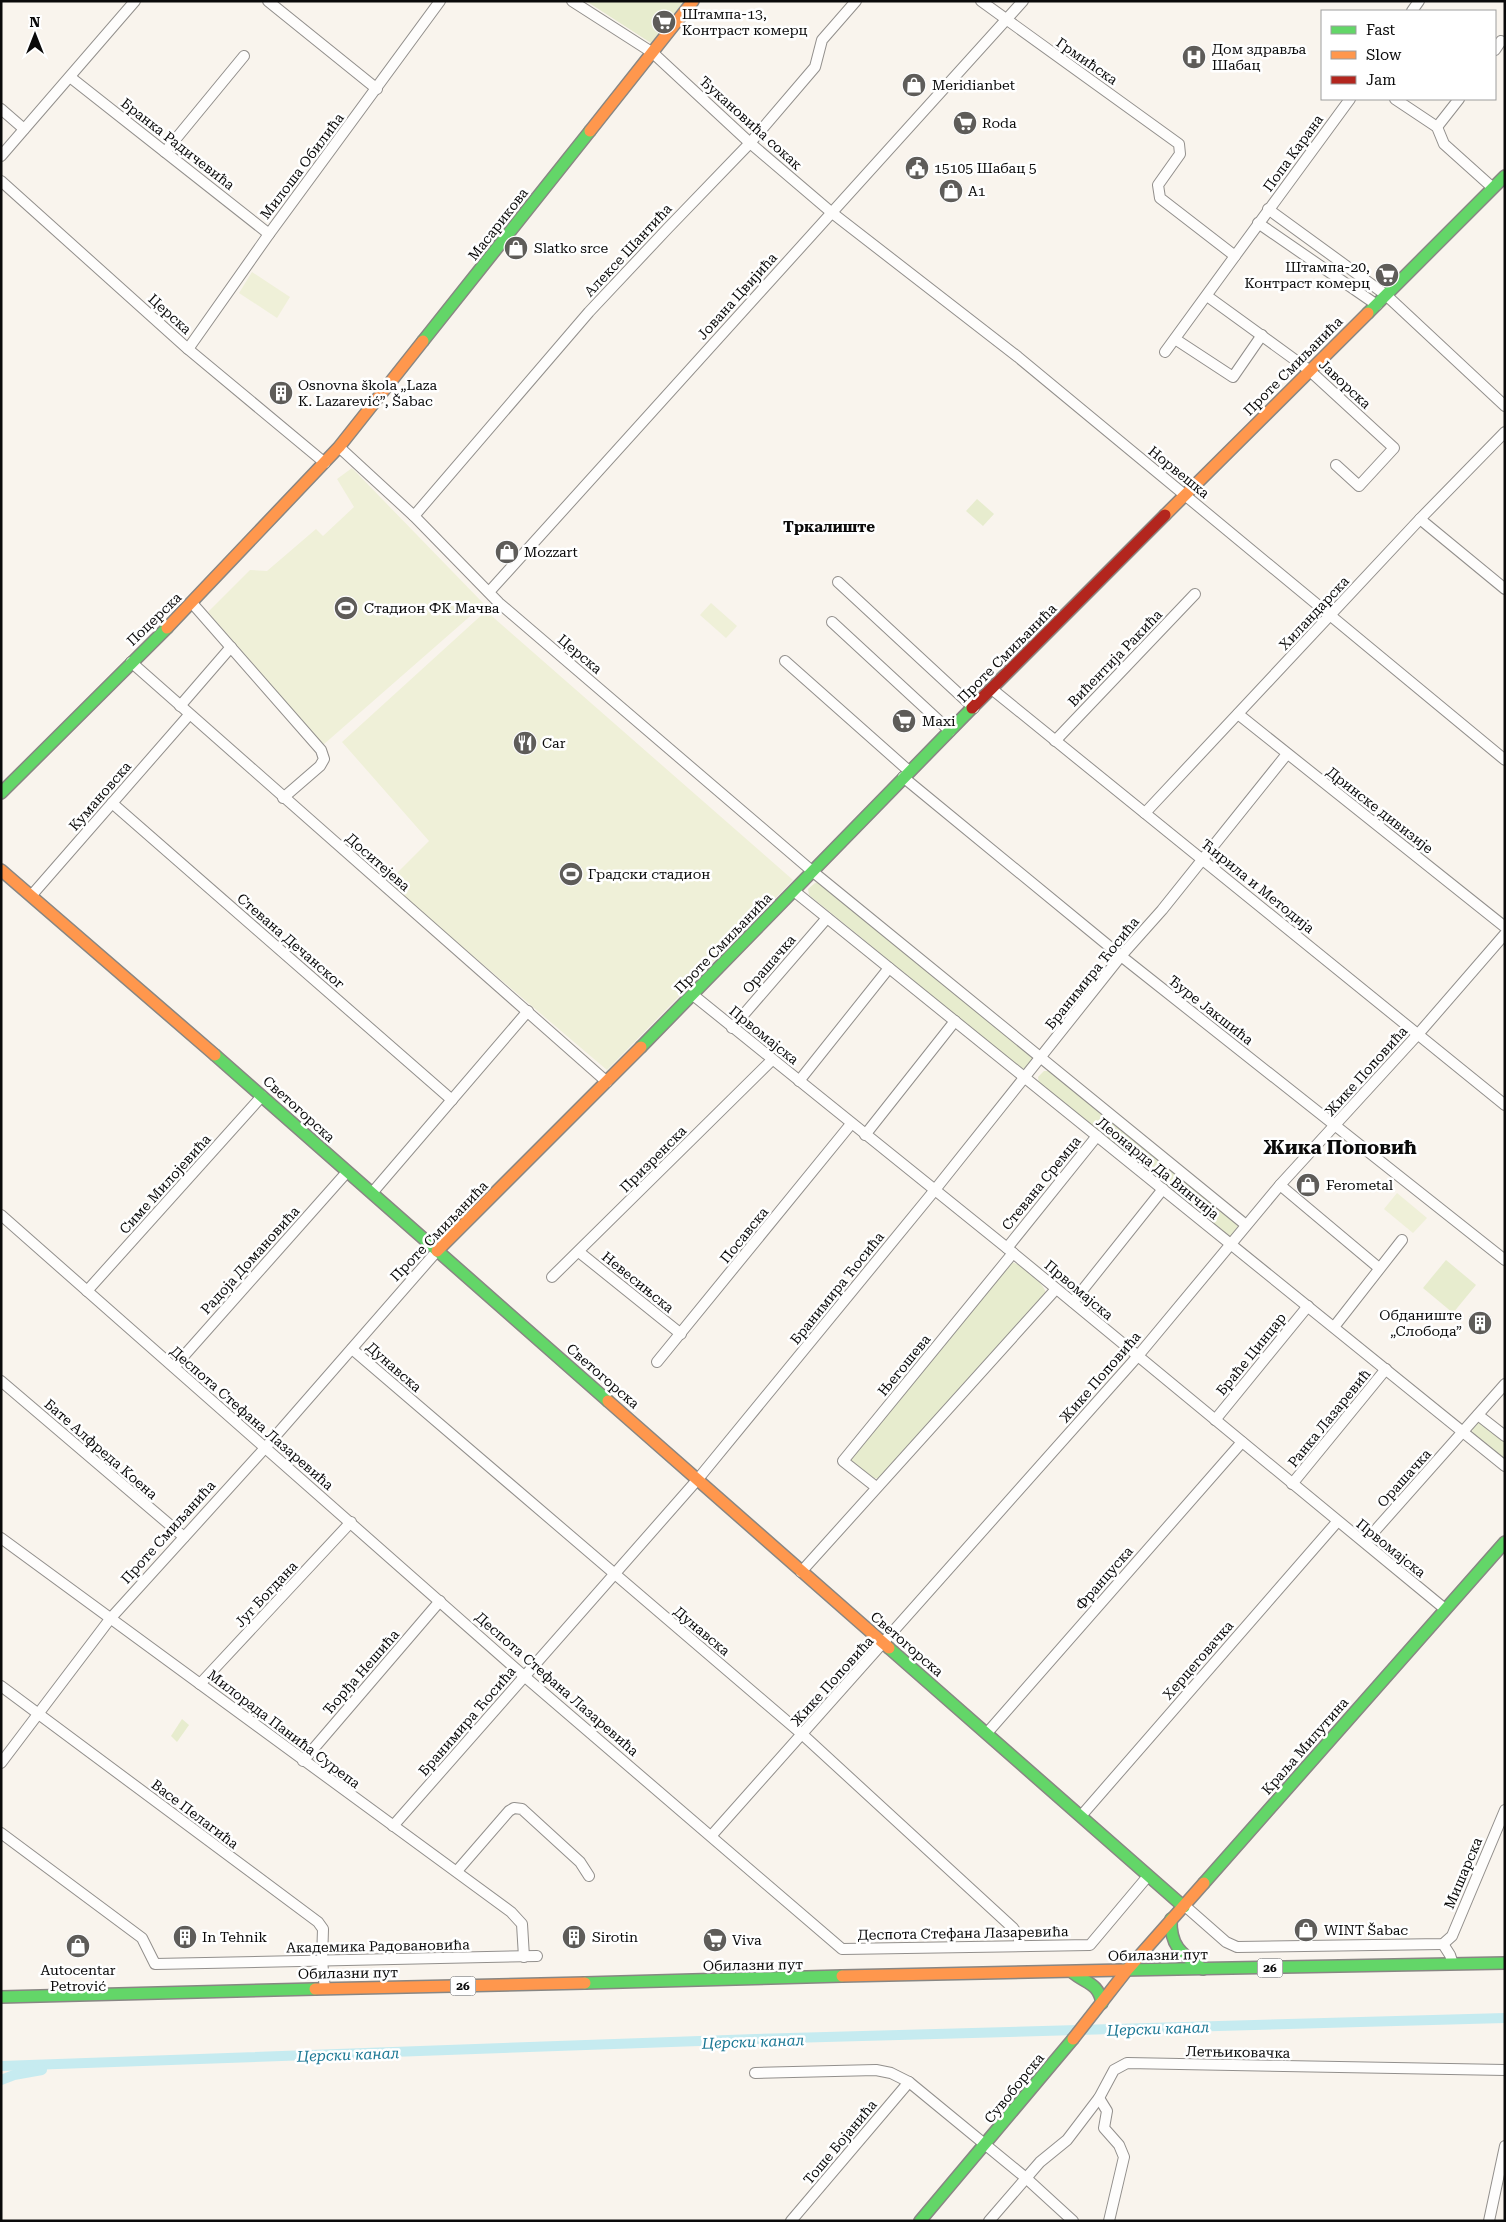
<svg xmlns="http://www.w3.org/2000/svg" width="1506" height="2222" viewBox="0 0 1506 2222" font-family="'Roboto Serif',serif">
  <rect width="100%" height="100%" fill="#f9f4ed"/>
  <g fill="#e7ecce">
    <polygon points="586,1 684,1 651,43"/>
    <polygon points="977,499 994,514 983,526 966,511"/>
    <polygon points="818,882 1031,1054 1034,1059 1026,1068 1022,1069 809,895 808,889 815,883"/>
    <polygon points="1044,1071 1050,1071 1238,1223 1239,1227 1231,1236 1227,1235 1039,1083 1038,1077"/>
    <polygon points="1446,1260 1476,1285 1453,1313 1423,1288"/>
    <path d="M1010 1262C1019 1261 1046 1285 1046 1294L882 1479 874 1478 851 1461V1458Z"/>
    <polygon points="1480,1422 1505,1439 1505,1462 1472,1433 1473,1426"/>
    <polygon points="182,1719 189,1725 177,1742 171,1736"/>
  </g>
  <g fill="#eff0d8">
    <polygon points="252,272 290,297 277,318 239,293"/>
    <polygon points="352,468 484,604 323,745 208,612 250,570 267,571 316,529 323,536 354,507 337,479"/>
    <polygon points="711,603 737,626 726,638 700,615"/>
    <polygon points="486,611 793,880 607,1070 387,883 429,841 342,742"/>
    <polygon points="1397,1193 1427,1218 1413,1233 1384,1209"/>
  </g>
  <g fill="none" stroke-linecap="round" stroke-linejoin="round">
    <g stroke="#c6ebf0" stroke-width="10">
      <polyline points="1,2066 756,2039 1505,2018"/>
      <polyline points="1,2080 14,2075 42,2070"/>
    </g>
    <g stroke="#928f8c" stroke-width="12">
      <g id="street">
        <polyline points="268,1 377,89"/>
        <polyline points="572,1 653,53 750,143 831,212 1018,357 1505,760"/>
        <polyline points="981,1 1179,144 1180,154 1158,185 1160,198 1235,256 1165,352"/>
        <polyline points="1412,11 1419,1"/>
        <polyline points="1495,50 1501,41"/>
        <polyline points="70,77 269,234"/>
        <polyline points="1395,99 1437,127 1444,144 1493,188"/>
        <polyline points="1,109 24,129"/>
        <polyline points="1437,127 1459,99"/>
        <polyline points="165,152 244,56"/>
        <polyline points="1,156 135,1"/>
        <polyline points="1,181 188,349 325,463"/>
        <polyline points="1268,209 1386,295 1505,406"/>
        <polyline points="1258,223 1377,305"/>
        <polyline points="1235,256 1350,99"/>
        <polyline points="1207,296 1309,370 1394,448 1359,486 1336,465"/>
        <polyline points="1175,339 1233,377 1262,335"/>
        <polyline points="188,349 269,234 440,1"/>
        <polyline points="339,447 414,516 499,603 812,871 1246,1225"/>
        <polyline points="414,516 589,312 668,228 750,143 815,67 822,40 856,1"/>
        <polyline points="1420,519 1505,589"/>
        <polyline points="838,582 974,708"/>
        <polyline points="489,592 1023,1"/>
        <polyline points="192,603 321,750 324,759 320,766 283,798"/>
        <polyline points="832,622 950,731"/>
        <polyline points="785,661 909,771"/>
        <polyline points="131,662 607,1082"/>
        <polyline points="993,690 1505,1105"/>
        <polyline points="180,706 231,647"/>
        <polyline points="1238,714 1505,927"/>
        <polyline points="1055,741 1195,594"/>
        <polyline points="903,777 1121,956 1505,1260"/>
        <polyline points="112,803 452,1100"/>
        <polyline points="1145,813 1420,519 1505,432"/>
        <polyline points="794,891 1505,1466"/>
        <polyline points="31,896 189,715"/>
        <polyline points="693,995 1007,1248 1445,1609"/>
        <polyline points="732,1028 827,918"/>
        <polyline points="799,1081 889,968"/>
        <polyline points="865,1135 955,1021"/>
        <polyline points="1280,1185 1379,1268"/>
        <polyline points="372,1193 528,1011"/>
        <polyline points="1,1215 524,1676 842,1949 1090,1945 1148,1876"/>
        <polyline points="1007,1248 1097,1136"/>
        <polyline points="579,1252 681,1334"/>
        <polyline points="552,1277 772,1060"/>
        <polyline points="87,1291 262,1096"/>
        <polyline points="1073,1302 1163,1189"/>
        <polyline points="1334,1327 1402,1240"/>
        <polyline points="352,1349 803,1735 1013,1928 1018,1935 1020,1946"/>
        <polyline points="657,1362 851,1124"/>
        <polyline points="174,1367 347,1172"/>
        <polyline points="1,1381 184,1537"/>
        <polyline points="1478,1415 1505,1436"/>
        <polyline points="1215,1420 1308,1306"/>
        <polyline points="1292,1484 1386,1369"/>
        <polyline points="876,1487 843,1461 1013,1253"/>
        <polyline points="1,1538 511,1912 522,1924 524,1957"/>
        <polyline points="1365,1542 1505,1384"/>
        <polyline points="801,1572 1056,1289"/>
        <polyline points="200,1684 351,1522"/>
        <polyline points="1,1686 318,1922 323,1929 322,1961 325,1989"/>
        <polyline points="987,1733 1242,1442"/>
        <polyline points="303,1761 440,1601"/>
        <polyline points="1,1763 110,1619 265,1448 437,1251"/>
        <polyline points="1081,1816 1337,1522"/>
        <polyline points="393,1826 698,1479 934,1191 1121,956 1162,910 1287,754"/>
        <polyline points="1,1833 142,1938 155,1964 537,1956"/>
        <polyline points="712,1835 1137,1357 1280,1185 1420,1032 1505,934"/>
        <polyline points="457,1871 509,1811 514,1808 522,1809 580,1862 589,1876"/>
        <polyline points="1185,1906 1226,1942 1237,1947 1443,1944 1452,1936 1505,1810"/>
        <polyline points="1443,1944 1450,1955 1453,1964"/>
        <polyline points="755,2073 876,2070 891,2073 909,2082 1026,2178 1073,2221"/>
        <polyline points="1099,2098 1107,2111 1104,2128 1119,2145 1124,2157 1109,2221"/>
        <polyline points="791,2221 909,2082"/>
        <polyline points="989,2221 1040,2162 1067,2140 1099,2098 1114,2070 1127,2063 1505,2070"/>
        <polyline points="1489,2221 1505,2146"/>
      </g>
    </g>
    <g stroke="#888683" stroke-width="14">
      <g id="fast">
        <polyline points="1368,313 1505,176"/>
        <polyline points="423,341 590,131"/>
        <polyline points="1,793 167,628"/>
        <polyline points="641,1047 972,708"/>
        <polyline points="215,1055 608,1401"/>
        <polyline points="889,1648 1184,1907"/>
        <polyline points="1204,1883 1505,1542"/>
        <path d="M1171 1919C1170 1947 1182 1954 1203 1969"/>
        <polyline points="1124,1970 1505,1963"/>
        <path d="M1072 1972C1086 1984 1098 1982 1102 2003"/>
        <polyline points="585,1983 842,1976"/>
        <polyline points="1,1997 315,1989"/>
        <polyline points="920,2221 1073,2039"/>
      </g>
    </g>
    <g stroke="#888683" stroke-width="14">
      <g id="slow">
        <polyline points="590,131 693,1"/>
        <polyline points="1165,515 1368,313"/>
        <polyline points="167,628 339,447 423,341"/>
        <polyline points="1,870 215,1055"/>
        <polyline points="437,1251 641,1047"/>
        <polyline points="608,1401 889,1648"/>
        <polyline points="842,1976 1124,1970"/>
        <polyline points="315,1989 585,1983"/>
        <polyline points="1073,2039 1127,1970 1204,1883"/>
      </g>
    </g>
    <g stroke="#888683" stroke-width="14">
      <polyline id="jam" points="972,708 1165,515"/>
    </g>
    <use href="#street" stroke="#fefdfc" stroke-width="10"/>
    <use href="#fast" stroke="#63d668" stroke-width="11"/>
    <use href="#slow" stroke="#ff974d" stroke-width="11"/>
    <use href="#jam" stroke="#b3261e" stroke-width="11"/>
  </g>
  <defs>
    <g id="supermarket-disc" transform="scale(1.25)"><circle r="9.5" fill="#5e5c59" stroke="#fff"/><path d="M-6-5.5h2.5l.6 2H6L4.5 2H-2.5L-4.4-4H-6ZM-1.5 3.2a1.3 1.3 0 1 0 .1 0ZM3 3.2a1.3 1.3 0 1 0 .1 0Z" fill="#fff"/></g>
    <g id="hospital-disc" transform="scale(1.25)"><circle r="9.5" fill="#5e5c59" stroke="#fff"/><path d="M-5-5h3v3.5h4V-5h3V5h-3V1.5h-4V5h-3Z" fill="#fff"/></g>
    <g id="shop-disc" transform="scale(1.25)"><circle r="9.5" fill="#5e5c59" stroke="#fff"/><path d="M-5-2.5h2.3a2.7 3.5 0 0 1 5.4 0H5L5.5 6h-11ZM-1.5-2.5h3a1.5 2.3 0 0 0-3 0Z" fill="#fff"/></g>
    <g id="civic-disc" transform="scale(1.25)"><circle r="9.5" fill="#5e5c59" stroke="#fff"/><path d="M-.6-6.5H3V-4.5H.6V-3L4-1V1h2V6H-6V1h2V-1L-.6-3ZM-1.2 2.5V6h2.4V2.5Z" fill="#fff"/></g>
    <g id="building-disc" transform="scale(1.25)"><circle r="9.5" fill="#5e5c59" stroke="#fff"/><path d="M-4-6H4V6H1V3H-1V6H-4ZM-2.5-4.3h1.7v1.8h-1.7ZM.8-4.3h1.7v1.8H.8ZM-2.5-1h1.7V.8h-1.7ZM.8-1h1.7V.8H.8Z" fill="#fff"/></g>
    <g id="stadium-disc" transform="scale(1.25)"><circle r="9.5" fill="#5e5c59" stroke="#fff"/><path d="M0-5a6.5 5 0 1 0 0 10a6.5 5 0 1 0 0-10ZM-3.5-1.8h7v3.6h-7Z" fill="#fff"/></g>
    <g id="restaurant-disc" transform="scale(1.25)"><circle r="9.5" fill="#5e5c59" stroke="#fff"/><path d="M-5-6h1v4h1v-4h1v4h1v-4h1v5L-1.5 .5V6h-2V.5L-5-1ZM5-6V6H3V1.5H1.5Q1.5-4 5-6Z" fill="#fff"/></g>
  </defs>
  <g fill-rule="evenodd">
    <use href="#supermarket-disc" x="664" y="22"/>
    <use href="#hospital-disc" x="1194" y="57"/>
    <use href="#shop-disc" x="914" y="85"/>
    <use href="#supermarket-disc" x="965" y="123"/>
    <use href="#civic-disc" x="917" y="168"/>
    <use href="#shop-disc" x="951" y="191"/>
    <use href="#shop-disc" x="516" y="248"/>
    <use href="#supermarket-disc" x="1387" y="275"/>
    <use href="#building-disc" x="281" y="393"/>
    <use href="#shop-disc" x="507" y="552"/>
    <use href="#stadium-disc" x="346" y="608"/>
    <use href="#supermarket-disc" x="904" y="721"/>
    <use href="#restaurant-disc" x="525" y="743"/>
    <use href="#stadium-disc" x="571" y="874"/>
    <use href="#shop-disc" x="1308" y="1185"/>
    <use href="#building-disc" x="1480" y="1323"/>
    <use href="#shop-disc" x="1306" y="1930"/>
    <use href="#building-disc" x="185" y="1937"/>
    <use href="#building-disc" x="574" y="1937"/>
    <use href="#supermarket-disc" x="715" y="1940"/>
    <use href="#shop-disc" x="78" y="1946"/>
  </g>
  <g text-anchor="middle" stroke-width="5" stroke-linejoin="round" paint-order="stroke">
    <g fill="#fff" stroke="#545454" stroke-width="1">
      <rect x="1257.5" y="1958.5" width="25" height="19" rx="4"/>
      <rect x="450.5" y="1976.5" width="25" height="19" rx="4"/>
    </g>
    <g font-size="12" font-weight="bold" fill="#0a0a0a">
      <text x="1270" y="1972">26</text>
      <text x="463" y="1990">26</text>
    </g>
    <g font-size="14" fill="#0a0a0a" stroke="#fff" text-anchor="start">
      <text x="682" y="19">Штампа-13,<tspan x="682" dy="16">Контраст комерц</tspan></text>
      <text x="1212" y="54">Дом здравља<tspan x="1212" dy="16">Шабац</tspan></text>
      <text x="932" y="90">Meridianbet</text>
      <text x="982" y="128">Roda</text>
      <text x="934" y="173">15105 Шабац 5</text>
      <text x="968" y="196">A1</text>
      <text x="534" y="253">Slatko srce</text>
      <text x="1370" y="272" text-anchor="end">Штампа-20,<tspan x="1370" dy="16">Контраст комерц</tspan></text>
      <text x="298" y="390">Osnovna škola „Laza<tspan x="298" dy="16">K. Lazarević”, Šabac</tspan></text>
      <text x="524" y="557">Mozzart</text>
      <text x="364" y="613">Стадион ФК Мачва</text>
      <text x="922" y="726">Maxi</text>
      <text x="542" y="748">Car</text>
      <text x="588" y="879">Градски стадион</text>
      <text x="1326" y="1190">Ferometal</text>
      <text x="1462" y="1320" text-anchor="end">Обданиште<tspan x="1462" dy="16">„Слобода”</tspan></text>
      <text x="1324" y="1935">WINT Šabac</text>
      <text x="202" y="1942">In Tehnik</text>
      <text x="592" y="1942">Sirotin</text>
      <text x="732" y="1945">Viva</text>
      <text x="78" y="1975" text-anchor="middle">Autocentar<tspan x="78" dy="16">Petrović</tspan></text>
    </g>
    <g font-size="14" fill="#0a0a0a" stroke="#fff">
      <text transform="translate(1087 61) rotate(35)" y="5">Грмићска</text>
      <text transform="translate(751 123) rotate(42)" y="5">Ђукановића сокак</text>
      <text transform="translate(178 144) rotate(38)" y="5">Бранка Радичевића</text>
      <text transform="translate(1293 153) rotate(-54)" y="5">Попа Карана</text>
      <text transform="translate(302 166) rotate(-53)" y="5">Милоша Обилића</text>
      <text transform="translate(498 224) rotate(-52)" y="5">Масарикова</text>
      <text transform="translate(628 250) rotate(-47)" y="5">Алексе Шантића</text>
      <text transform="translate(737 296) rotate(-48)" y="5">Јована Цвијића</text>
      <text transform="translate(170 314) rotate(42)" y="5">Церска</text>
      <text transform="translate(1293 366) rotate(-45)" y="5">Проте Смиљанића</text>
      <text transform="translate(1345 384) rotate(43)" y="5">Јаворска</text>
      <text transform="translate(1179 472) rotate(39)" y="5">Норвешка</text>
      <text transform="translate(1314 613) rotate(-47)" y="5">Хиландарска</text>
      <text transform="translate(154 619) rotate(-44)" y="5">Поцерска</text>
      <text transform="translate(1007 653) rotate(-45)" y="5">Проте Смиљанића</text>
      <text transform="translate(580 654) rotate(40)" y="5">Церска</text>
      <text transform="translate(1115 658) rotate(-46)" y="5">Вићентија Ракића</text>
      <text transform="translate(100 796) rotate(-49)" y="5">Кумановска</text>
      <text transform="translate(1380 810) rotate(38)" y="5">Дринске дивизије</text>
      <text transform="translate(378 862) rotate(41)" y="5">Доситејева</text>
      <text transform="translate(1258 886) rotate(39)" y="5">Ћирила и Методија</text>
      <text transform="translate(291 941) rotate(41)" y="5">Стевана Дечанског</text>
      <text transform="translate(723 943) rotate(-46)" y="5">Проте Смиљанића</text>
      <text transform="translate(769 964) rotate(-49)" y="5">Орашачка</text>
      <text transform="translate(1092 973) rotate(-51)" y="5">Бранимира Ћосића</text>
      <text transform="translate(1211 1010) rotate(38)" y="5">Ђуре Јакшића</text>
      <text transform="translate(764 1035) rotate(39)" y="5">Првомајска</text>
      <text transform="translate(1366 1071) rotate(-48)" y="5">Жике Поповића</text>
      <text transform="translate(299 1109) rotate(42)" y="5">Светогорска</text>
      <text transform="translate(653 1159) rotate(-45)" y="5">Призренска</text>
      <text transform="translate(1158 1168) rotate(39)" y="5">Леонарда Да Винчија</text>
      <text transform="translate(1041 1183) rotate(-51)" y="5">Стевана Сремца</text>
      <text transform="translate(165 1184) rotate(-48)" y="5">Симе Милојевића</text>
      <text transform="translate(439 1231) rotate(-46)" y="5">Проте Смиљанића</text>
      <text transform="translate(744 1235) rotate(-51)" y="5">Посавска</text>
      <text transform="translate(250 1260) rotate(-48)" y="5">Радоја Домановића</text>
      <text transform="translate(638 1282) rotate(39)" y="5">Невесињска</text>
      <text transform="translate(837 1288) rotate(-51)" y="5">Бранимира Ћосића</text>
      <text transform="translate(1079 1290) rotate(40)" y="5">Првомајска</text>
      <text transform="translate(1251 1354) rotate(-51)" y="5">Браће Цинцар</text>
      <text transform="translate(904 1365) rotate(-51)" y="5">Његошева</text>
      <text transform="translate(394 1367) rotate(41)" y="5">Дунавска</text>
      <text transform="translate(603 1376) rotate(41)" y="5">Светогорска</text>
      <text transform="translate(1100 1377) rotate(-49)" y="5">Жике Поповића</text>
      <text transform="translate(252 1418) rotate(41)" y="5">Деспота Стефана Лазаревића</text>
      <text transform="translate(1329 1418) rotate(-51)" y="5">Ранка Лазаревић</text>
      <text transform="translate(101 1449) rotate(41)" y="5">Бате Алфреда Коена</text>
      <text transform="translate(1404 1478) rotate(-48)" y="5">Орашачка</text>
      <text transform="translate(168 1532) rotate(-48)" y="5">Проте Смиљанића</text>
      <text transform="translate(1391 1548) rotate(39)" y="5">Првомајска</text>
      <text transform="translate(1104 1578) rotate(-49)" y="5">Француска</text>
      <text transform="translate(266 1594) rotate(-47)" y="5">Југ Богдана</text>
      <text transform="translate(702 1631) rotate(40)" y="5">Дунавска</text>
      <text transform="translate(907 1644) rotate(41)" y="5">Светогорска</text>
      <text transform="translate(1198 1660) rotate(-49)" y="5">Херцеговачка</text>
      <text transform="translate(361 1672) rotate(-49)" y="5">Ђорђа Нешића</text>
      <text transform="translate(832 1681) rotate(-48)" y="5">Жике Поповића</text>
      <text transform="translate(557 1684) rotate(41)" y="5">Деспота Стефана Лазаревића</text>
      <text transform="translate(467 1721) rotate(-49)" y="5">Бранимира Ћосића</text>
      <text transform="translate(284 1729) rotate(37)" y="5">Милорада Панића Сурепа</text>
      <text transform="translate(1305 1746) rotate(-49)" y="5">Краља Милутина</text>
      <text transform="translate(195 1814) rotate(37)" y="5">Васе Пелагића</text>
      <text transform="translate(1463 1873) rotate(-67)" y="5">Мишарска</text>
      <text transform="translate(963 1933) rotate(-1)" y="5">Деспота Стефана Лазаревића</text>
      <text transform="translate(378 1946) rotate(-1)" y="5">Академика Радовановића</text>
      <text transform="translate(1158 1955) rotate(-1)" y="5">Обилазни пут</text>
      <text transform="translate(753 1965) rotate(-1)" y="5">Обилазни пут</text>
      <text transform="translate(348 1973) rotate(-1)" y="5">Обилазни пут</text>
      <text transform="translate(1238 2052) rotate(1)" y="5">Летњиковачка</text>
      <text transform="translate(1014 2088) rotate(-51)" y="5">Сувоборска</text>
      <text transform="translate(840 2142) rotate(-50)" y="5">Тоше Бојанића</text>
    </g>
    <g font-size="15" font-weight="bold" fill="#0a0a0a" stroke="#fff">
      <text x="829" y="532">Тркалиште</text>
    </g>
    <g font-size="15" font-style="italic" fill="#1b7794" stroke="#fff">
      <text transform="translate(1158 2029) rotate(-2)" y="5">Церски канал</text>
      <text transform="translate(753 2042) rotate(-2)" y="5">Церски канал</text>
      <text transform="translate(348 2055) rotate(-2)" y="5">Церски канал</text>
    </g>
    <g font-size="19" font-weight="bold" fill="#0a0a0a" stroke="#fff">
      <text x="1340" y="1154">Жика Поповић</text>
    </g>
  </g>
  <rect width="1506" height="2222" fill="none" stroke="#0a0a0a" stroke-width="5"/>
  <rect x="1321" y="10" width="175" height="90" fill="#ffffff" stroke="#9d9d9d"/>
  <rect x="1331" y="26" width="25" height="8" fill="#63d668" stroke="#9d9d9d"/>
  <text x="1366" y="35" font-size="15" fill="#0a0a0a">Fast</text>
  <rect x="1331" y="51" width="25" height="8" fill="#ff974d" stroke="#9d9d9d"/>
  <text x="1366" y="60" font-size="15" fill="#0a0a0a">Slow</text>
  <rect x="1331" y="76" width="25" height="8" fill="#b3261e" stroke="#9d9d9d"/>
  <text x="1366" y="85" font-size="15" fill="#0a0a0a">Jam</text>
  <g transform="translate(35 35)" stroke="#ffffff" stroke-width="4" paint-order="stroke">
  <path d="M0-4L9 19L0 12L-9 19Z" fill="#0a0a0a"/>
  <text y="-8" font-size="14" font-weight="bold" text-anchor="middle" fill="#0a0a0a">N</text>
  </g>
</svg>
